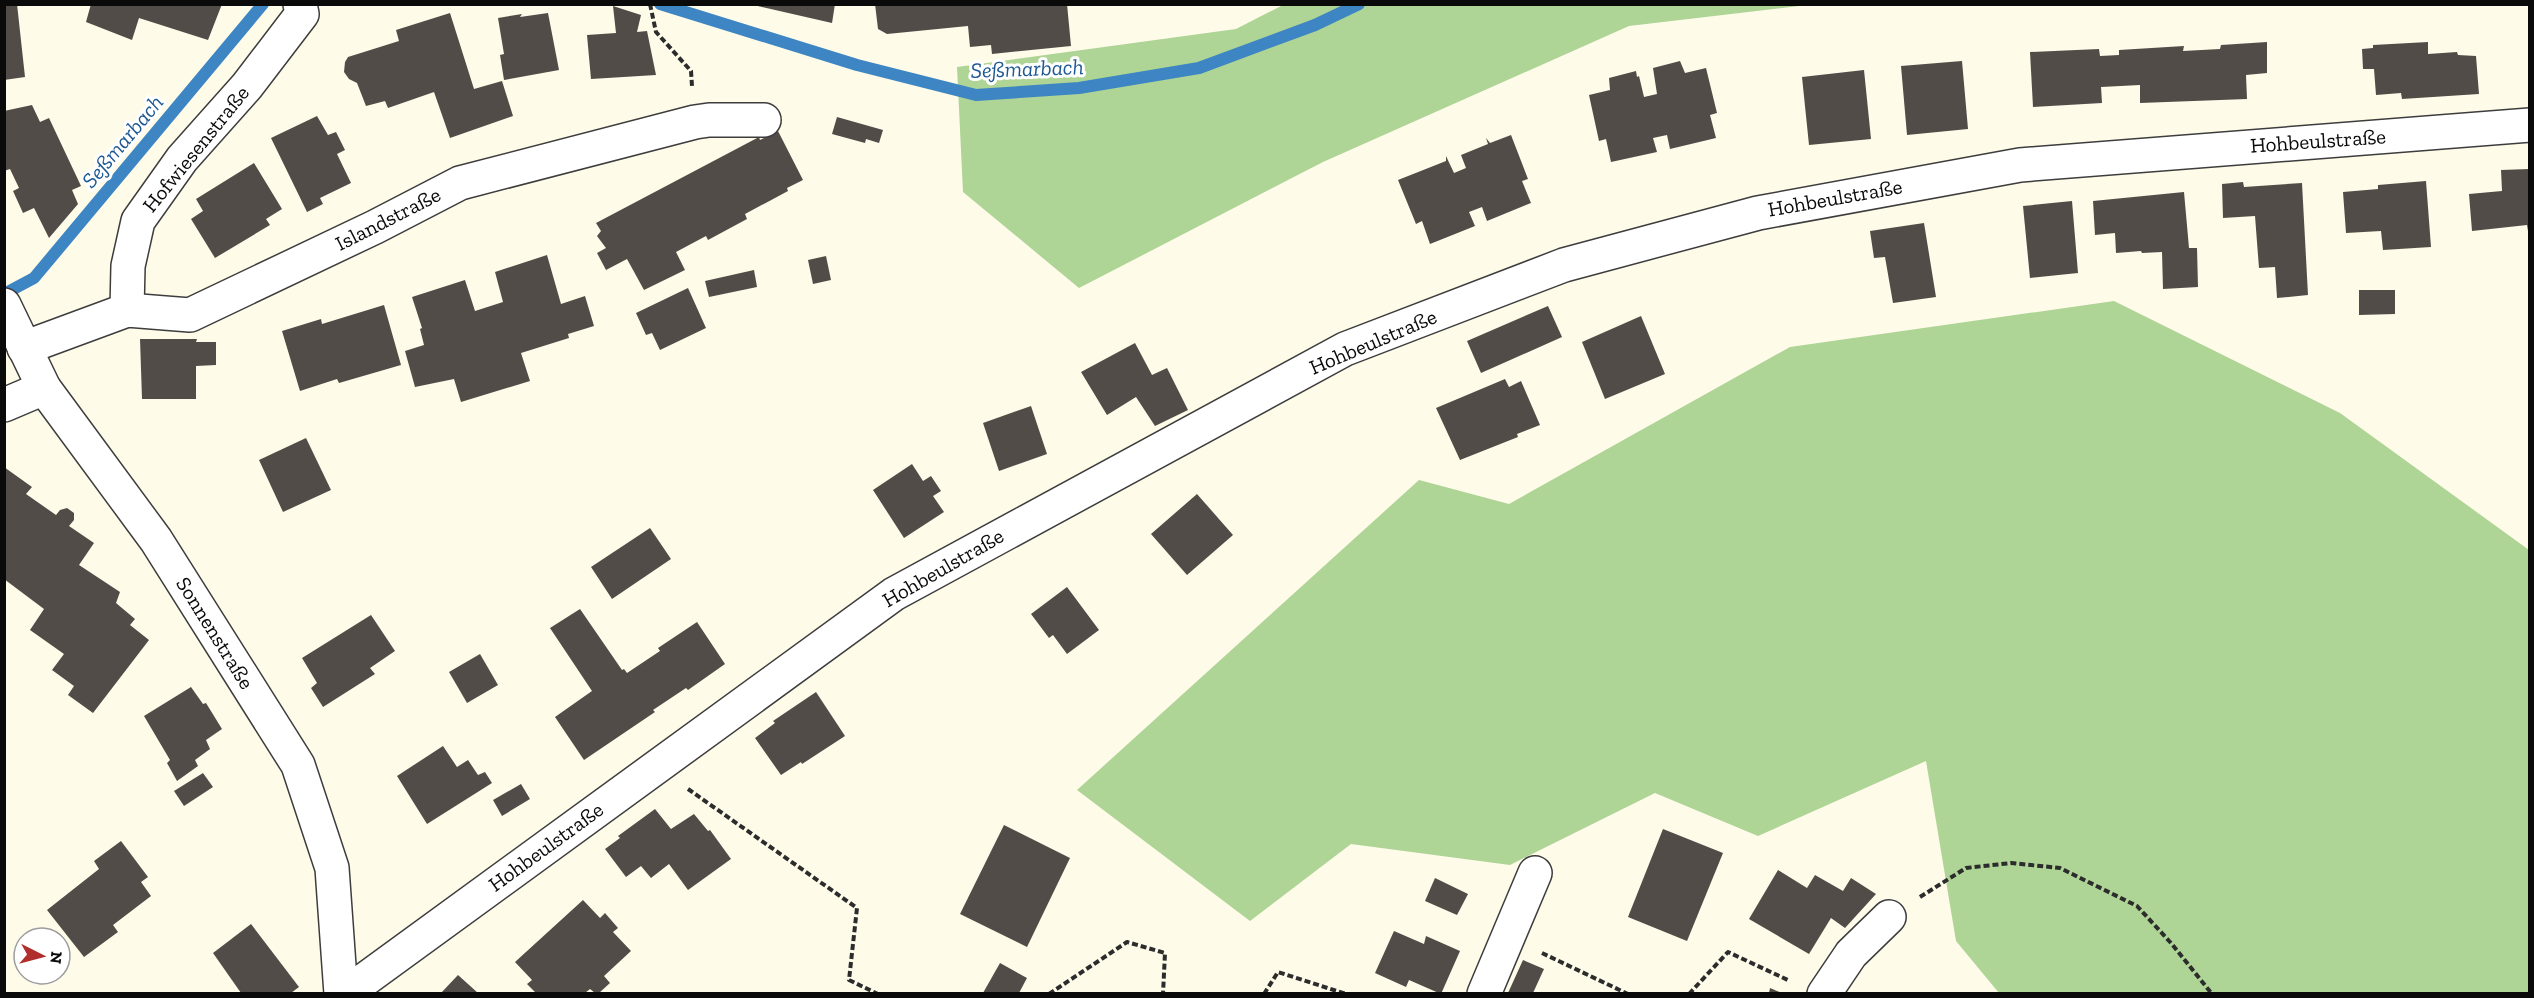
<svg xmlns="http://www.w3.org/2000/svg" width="2534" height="998" viewBox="0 0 2534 998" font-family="'Zilla Slab',serif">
  <rect width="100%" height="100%" fill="#fefbe9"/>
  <g fill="#aed496">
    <polygon points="1283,5 1283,4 1808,5 1629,26 1323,162 1079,288 963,192 957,67 1236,29"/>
    <polygon points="2114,301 2340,413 2529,550 2529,993 1999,993 1956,941 1926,761 1758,836 1655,793 1510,865 1351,844 1250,921 1077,790 1419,480 1509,504 1790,347"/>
  </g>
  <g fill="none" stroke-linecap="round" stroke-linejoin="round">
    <g stroke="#3d85c3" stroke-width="12">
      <polyline points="660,4 857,65 976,95 1079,88 1199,68 1315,25 1359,4"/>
      <polyline points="4,294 34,278 263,4"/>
    </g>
  </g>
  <g fill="#524c48">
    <polygon points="4,4 17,4 25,77 4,80"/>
    <polygon points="91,4 222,4 208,40 139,18 132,40 86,22"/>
    <polygon points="749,4 835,4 832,23"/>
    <polygon points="875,4 1067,4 1071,46 992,54 991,45 970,47 968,26 887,34 878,29"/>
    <polygon points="613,6 641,15 637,32 647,31 656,75 591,79 587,35 616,33"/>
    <polygon points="450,13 474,89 502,81 513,116 450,138 434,92 388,108 385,101 366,106 357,83 349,79 344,72 345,62 348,57 399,41 396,30"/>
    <polygon points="548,13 559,70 504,80 500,55 504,54 498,18 522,14 520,17"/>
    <polygon points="2267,42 2267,73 2246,75 2247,99 2140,103 2140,85 2101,87 2102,103 2033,107 2030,52 2099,49 2100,56 2119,55 2119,50 2184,46 2183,51 2220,49 2221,45"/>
    <polygon points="2428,42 2428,54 2457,52 2458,55 2476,56 2479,94 2402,99 2401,93 2376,95 2374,69 2363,69 2362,49 2373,48 2373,45"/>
    <polygon points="1680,61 1685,73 1706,68 1717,113 1710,115 1716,138 1670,149 1667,135 1653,138 1657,152 1611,162 1606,139 1599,141 1589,95 1610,90 1609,78 1636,71 1637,77 1639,76 1644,97 1657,94 1653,68"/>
    <polygon points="1962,61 1968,129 1907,135 1901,66"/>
    <polygon points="1864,70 1871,139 1809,145 1802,77"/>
    <polygon points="32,105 40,122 49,118 81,186 72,190 78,204 49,238 34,208 23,213 13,191 19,188 10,169 4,171 4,111"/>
    <polygon points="317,116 328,135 336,132 345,150 337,154 351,183 320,198 323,204 307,212 271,138"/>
    <polygon points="837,117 883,130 879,143 866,139 865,143 832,134"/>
    <polygon points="778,131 803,180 787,188 788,191 745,214 747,219 708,240 706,236 676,252 685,270 644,290 627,259 606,270 597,253 606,248 597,236 601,231 596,223 759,137 760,140"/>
    <polygon points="1511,135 1528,179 1522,181 1531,203 1487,221 1482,207 1469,212 1475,226 1430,244 1422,221 1416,224 1398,180 1446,161 1446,156 1454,173 1466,168 1461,155 1488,144 1486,138 1490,143"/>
    <polygon points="254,163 282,209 266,219 270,225 215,258 191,219 203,211 196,199"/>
    <polygon points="2529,169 2529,237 2527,225 2472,231 2469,194 2502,191 2501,170"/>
    <polygon points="2426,181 2431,247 2383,250 2381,231 2346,233 2343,192 2378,189 2378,185"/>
    <polygon points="2243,182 2244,187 2302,183 2308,295 2277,298 2275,267 2259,268 2255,216 2223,218 2222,184"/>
    <polygon points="2184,192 2189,248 2197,248 2198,287 2163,289 2162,252 2142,253 2141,251 2116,253 2115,233 2095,235 2093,201"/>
    <polygon points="2072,201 2078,273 2030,278 2023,206"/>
    <polygon points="1924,223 1936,297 1893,303 1885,257 1874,258 1870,231"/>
    <polygon points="547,255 561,304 585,296 594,326 568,334 569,338 521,353 530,381 461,402 454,379 415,387 405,351 424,345 420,329 422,328 412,297 465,280 475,311 503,302 495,272"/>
    <polygon points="826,256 831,280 813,284 808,260"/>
    <polygon points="754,270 757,287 709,297 705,281"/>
    <polygon points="688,288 706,328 660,350 652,333 646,335 636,313"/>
    <polygon points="2359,290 2395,290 2395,314 2359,315"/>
    <polygon points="384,305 401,365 339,383 337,379 300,391 282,331 321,319 322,324"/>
    <polygon points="1548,306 1562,337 1481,373 1467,341"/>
    <polygon points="1641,316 1665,374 1605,399 1582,342"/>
    <polygon points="140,339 197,339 196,342 216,342 216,365 196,366 196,399 142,399"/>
    <polygon points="1135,343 1152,375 1167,368 1188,410 1155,426 1136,397 1107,415 1081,372"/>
    <polygon points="1505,379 1509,387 1521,381 1540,425 1517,434 1518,437 1460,460 1436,408"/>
    <polygon points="1031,406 1047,454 999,471 983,423"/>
    <polygon points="306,438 331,490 283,512 259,460"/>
    <polygon points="912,464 923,481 931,476 941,491 933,496 944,512 904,538 873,490"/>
    <polygon points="4,467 32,487 26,494 56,515 60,510 67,508 74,513 74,520 69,526 94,543 79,565 120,592 116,603 135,619 130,625 149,640 93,713 68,695 74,686 52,670 64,654 30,630 44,609 4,579"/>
    <polygon points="1197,494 1233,535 1187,575 1151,534"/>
    <polygon points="650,528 671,559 612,599 591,567"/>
    <polygon points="1067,587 1099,630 1067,654 1053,635 1049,638 1031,614"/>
    <polygon points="580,609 622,670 624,669 627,673 660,651 658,648 697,622 725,664 688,690 686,688 653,710 655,712 584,760 555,717 592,691 550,628"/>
    <polygon points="371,615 395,651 370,668 375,674 323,707 311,688 317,683 302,658"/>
    <polygon points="480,654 498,685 467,703 449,672"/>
    <polygon points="191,687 203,704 206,703 222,729 206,740 210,749 195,760 198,766 177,781 167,763 170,760 144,716"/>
    <polygon points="816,692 845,736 802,764 801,762 781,775 755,738 775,723 773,721"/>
    <polygon points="443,746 457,767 468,760 478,775 485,772 492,783 427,824 397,776"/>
    <polygon points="203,773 213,787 184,806 174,791"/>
    <polygon points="521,784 530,799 502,816 493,800"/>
    <polygon points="655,809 671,829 694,814 708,831 710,830 731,859 688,890 669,864 651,878 641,866 626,877 605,849 620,838 618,836"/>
    <polygon points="1004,825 1070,858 1027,947 960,914"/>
    <polygon points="1663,829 1723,853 1687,941 1628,917"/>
    <polygon points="121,841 148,877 141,882 151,896 113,925 118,932 84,957 47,910 99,869 94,861"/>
    <polygon points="1778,870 1807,888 1815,875 1843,891 1851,878 1876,894 1845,928 1831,918 1809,954 1749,919"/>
    <polygon points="1435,878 1468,894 1457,915 1425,901"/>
    <polygon points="583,900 600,918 605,913 618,928 613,932 631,951 604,976 610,983 599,993 595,993 590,989 585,993 536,993 527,984 532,980 515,962"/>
    <polygon points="251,924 299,987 291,993 241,993 213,953"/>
    <polygon points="1394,931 1424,944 1426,936 1460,951 1441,994 1409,980 1406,987 1375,973"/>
    <polygon points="1523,960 1544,969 1533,993 1508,993"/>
    <polygon points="1000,963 1027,978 1019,993 983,993"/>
    <polygon points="458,975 478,993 441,993"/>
    <polygon points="1770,988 1782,993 1769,993"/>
  </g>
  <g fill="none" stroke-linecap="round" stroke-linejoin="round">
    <g stroke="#3d3d3d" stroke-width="36">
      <g id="minor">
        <polyline points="4,305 44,388 156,540 298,765 332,868 341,994"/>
        <polyline points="127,310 128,266 138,221 182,159 247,86 302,14 300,4"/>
        <polyline points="24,348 127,310 190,315 375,227 460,183 695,122 709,120 764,120"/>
        <polyline points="4,405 44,388"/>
        <polyline points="345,994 894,594 1345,349 1564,265 1758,213 2020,165 2530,125"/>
        <polyline points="1484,994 1535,873"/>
        <polyline points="1824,994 1851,954 1889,917"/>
      </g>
    </g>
    <g stroke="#2c2c2c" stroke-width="4" stroke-dasharray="6 3" stroke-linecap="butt">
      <polyline points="650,4 656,32 691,71 692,86"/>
      <polyline points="688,789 857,908 849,980 878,994"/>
      <polyline points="1920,897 1966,868 2011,863 2060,868 2137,906 2171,943 2212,994"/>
      <polyline points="1542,953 1628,994"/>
      <polyline points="1049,994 1127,942 1165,953 1163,994"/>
      <polyline points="1264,994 1278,972 1346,994"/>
      <polyline points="1689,994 1728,952 1790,981"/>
    </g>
    <use href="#minor" stroke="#fff" stroke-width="33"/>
  </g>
  <g text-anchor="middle" stroke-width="6" stroke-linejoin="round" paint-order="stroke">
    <g font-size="21" fill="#0a0a0a" stroke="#fff">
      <text transform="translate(2318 141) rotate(-4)" y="7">Hohbeulstraße</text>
      <text transform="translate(196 149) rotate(-51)" y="7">Hofwiesenstraße</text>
      <text transform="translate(1835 198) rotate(-10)" y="7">Hohbeulstraße</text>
      <text transform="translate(388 219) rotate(-27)" y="7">Islandstraße</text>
      <text transform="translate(1373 342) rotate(-23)" y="7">Hohbeulstraße</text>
      <text transform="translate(943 568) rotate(-30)" y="7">Hohbeulstraße</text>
      <text transform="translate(215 633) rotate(58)" y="7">Sonnenstraße</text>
      <text transform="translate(546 847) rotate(-36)" y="7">Hohbeulstraße</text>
    </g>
    <g font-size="22" font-style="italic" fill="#1d5892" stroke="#fff">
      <text transform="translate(1027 68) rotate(-2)" y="8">Seßmarbach</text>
      <text transform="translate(122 141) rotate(-50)" y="8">Seßmarbach</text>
    </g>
  </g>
  <rect width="2534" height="998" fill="none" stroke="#0a0a0a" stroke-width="12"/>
  <g transform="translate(42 956) rotate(96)"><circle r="28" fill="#ffffff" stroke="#9d9d9d" stroke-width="1.5"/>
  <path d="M0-4.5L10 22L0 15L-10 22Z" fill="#b02f2d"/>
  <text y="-9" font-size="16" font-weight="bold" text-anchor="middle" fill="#0a0a0a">N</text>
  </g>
</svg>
